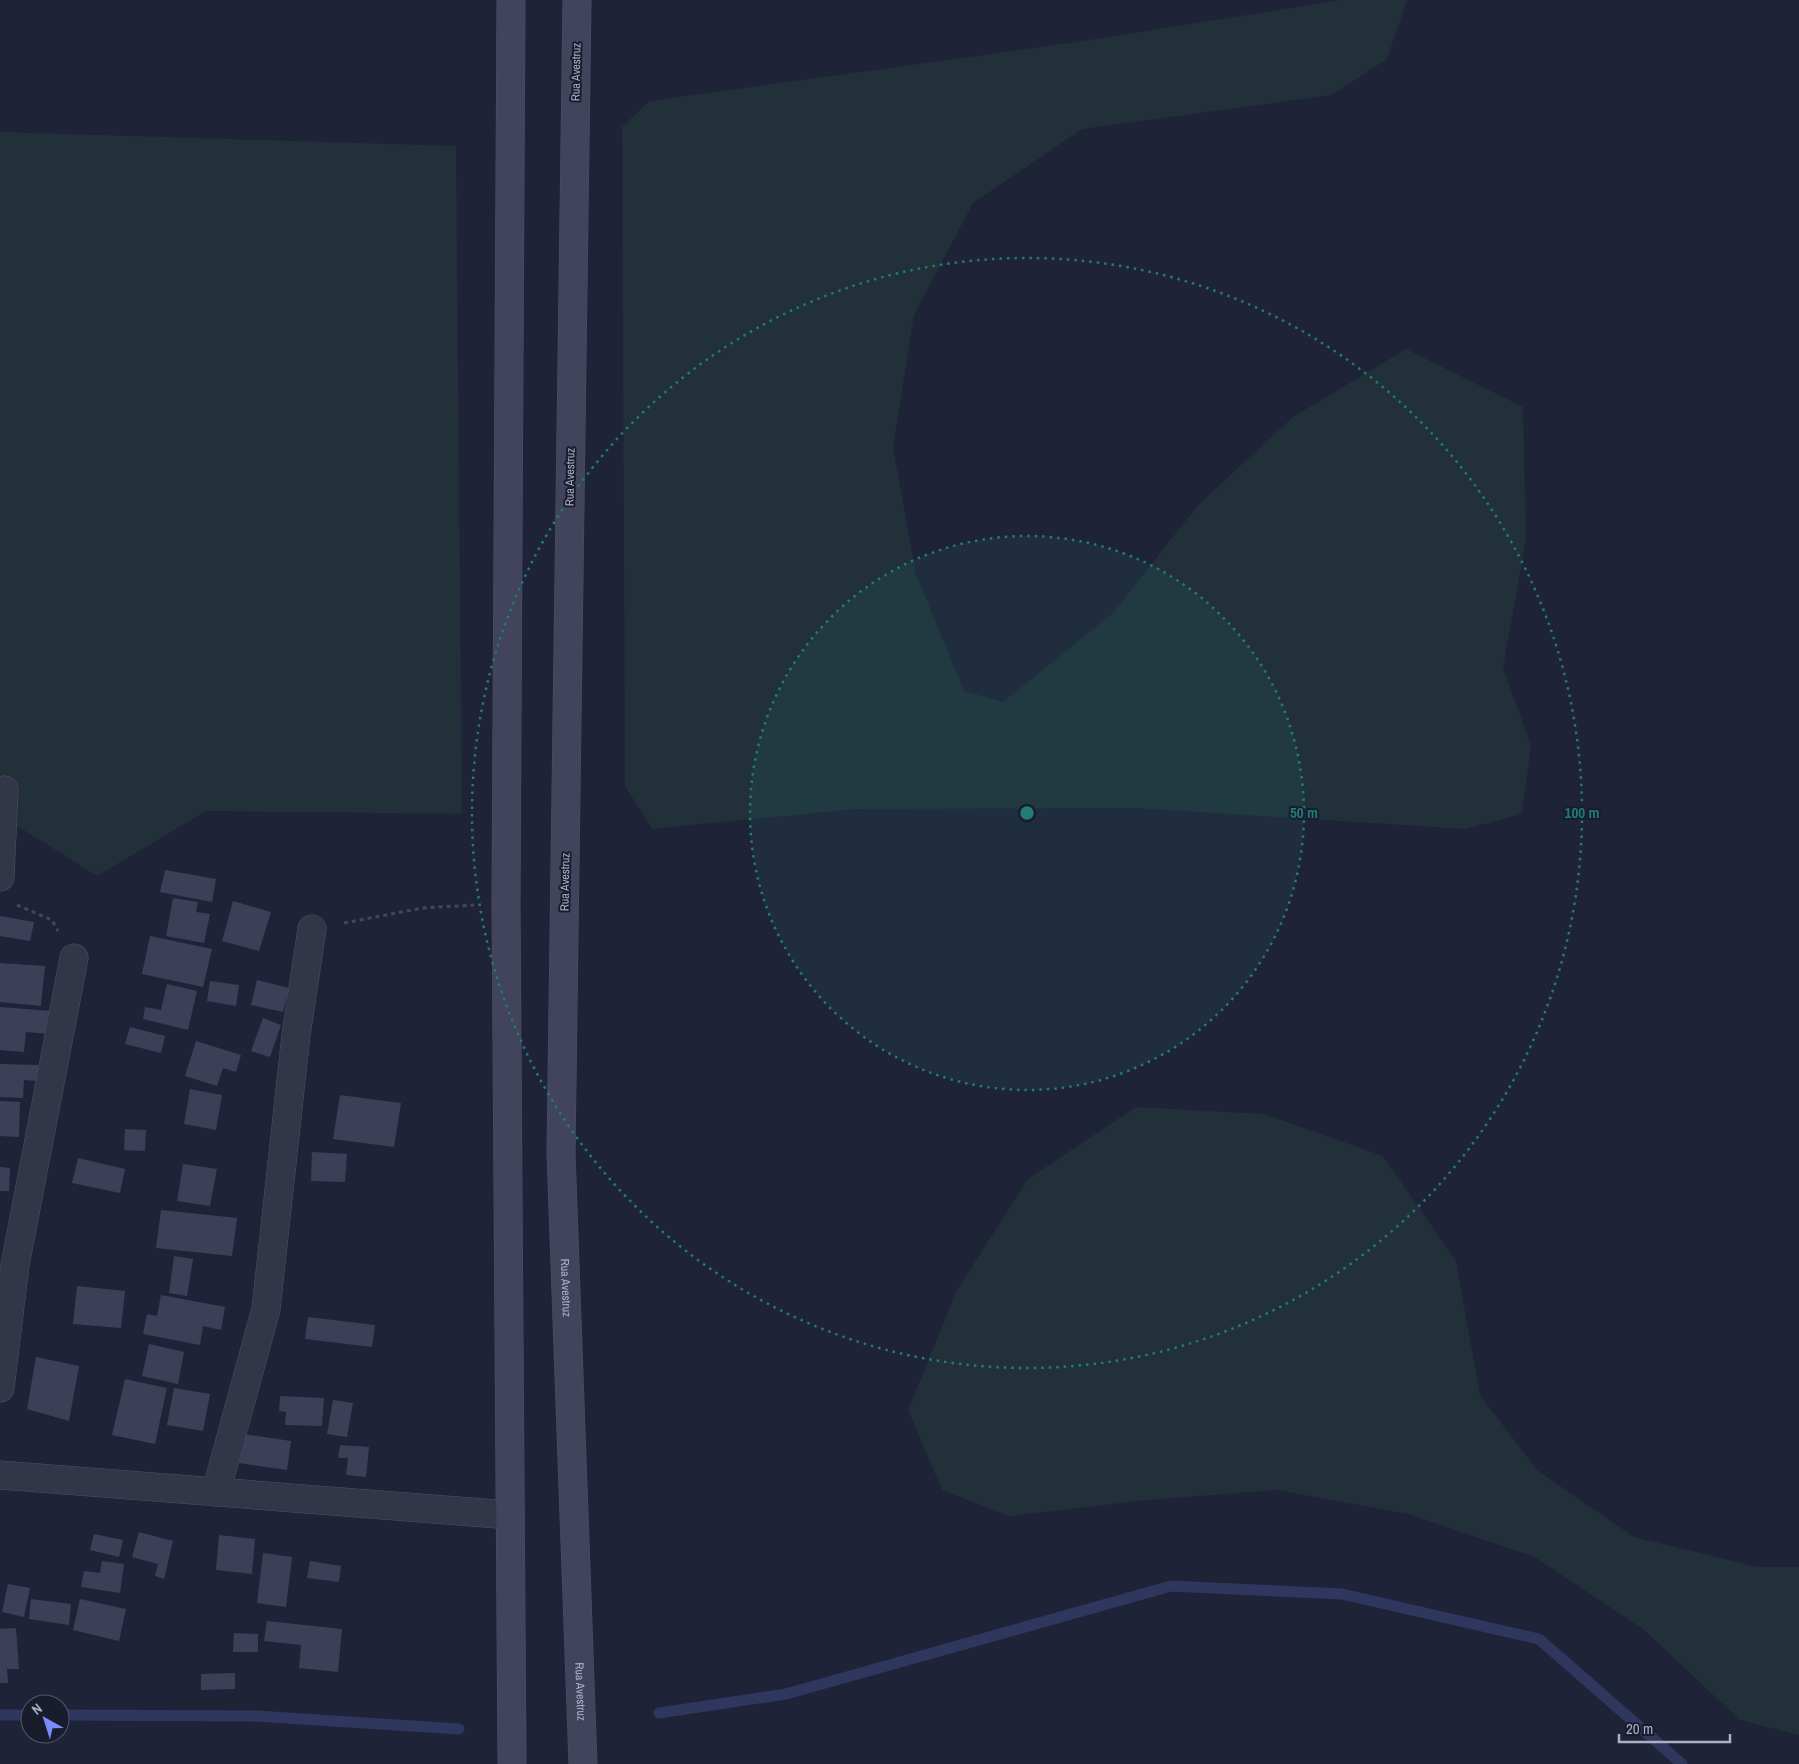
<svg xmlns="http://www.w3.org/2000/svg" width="1799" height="1764" viewBox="0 0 1799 1764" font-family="'Archivo Narrow',sans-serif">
  <rect width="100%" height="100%" fill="#1f2338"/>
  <g fill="#213039">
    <polygon points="1341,0 1407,0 1387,59 1332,95 1082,129 973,203 914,315 893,447 916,574 964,691 1003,702 1113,613 1198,505 1293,417 1406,349 1523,407 1526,539 1503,668 1531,745 1522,814 1465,829 1136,808 856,809 652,829 625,786 622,127 649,101 1070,43"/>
    <polygon points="0,132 456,146 462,814 206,811 97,876 0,815"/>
    <polygon points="1136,1107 1264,1114 1383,1156 1456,1261 1480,1395 1537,1470 1634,1537 1758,1567 1799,1567 1799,1735 1740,1720 1643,1629 1535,1557 1408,1514 1277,1490 1147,1500 1009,1516 942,1490 908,1410 957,1290 1028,1179"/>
  </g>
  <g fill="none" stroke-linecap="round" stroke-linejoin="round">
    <g stroke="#30375e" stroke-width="11">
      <polyline points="659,1713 786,1694 1171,1586 1342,1594 1539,1639 1682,1764"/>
      <polyline points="0,1715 30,1715"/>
      <polyline points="60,1715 256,1716 459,1729"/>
    </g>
  </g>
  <g fill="#3b4058">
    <polygon points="165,870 216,879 212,902 160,892"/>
    <polygon points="173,898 198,902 196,912 210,914 204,943 166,936"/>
    <polygon points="233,901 271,912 259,951 222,941"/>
    <polygon points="0,916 34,922 30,941 0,936"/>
    <polygon points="150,936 212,949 203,987 142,974"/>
    <polygon points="0,963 45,966 41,1006 0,1002"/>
    <polygon points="257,980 289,988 283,1012 251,1005"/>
    <polygon points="210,981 239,985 236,1006 207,1001"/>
    <polygon points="167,984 197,991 188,1030 143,1019 145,1007 161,1010"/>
    <polygon points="0,1007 51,1011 49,1034 26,1032 24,1052 0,1050"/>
    <polygon points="263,1018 281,1025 270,1057 251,1051"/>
    <polygon points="130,1027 165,1036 161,1053 125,1044"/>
    <polygon points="196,1041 241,1055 236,1072 223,1068 217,1086 185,1076"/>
    <polygon points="0,1064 38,1065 38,1081 24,1080 23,1098 0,1097"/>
    <polygon points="190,1089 222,1095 216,1130 184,1124"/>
    <polygon points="340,1095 401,1103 394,1147 333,1139"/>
    <polygon points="0,1101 20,1102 19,1137 0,1136"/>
    <polygon points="125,1129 146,1130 145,1151 124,1150"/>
    <polygon points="312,1152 347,1154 345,1182 311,1181"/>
    <polygon points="78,1158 125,1169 120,1193 72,1183"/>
    <polygon points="183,1164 217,1169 210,1206 177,1201"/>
    <polygon points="0,1167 10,1168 9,1191 0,1191"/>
    <polygon points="161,1210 237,1218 232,1256 156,1248"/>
    <polygon points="174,1256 193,1259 187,1296 169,1293"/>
    <polygon points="77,1286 125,1291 121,1328 73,1324"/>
    <polygon points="161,1295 225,1307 221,1330 203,1326 200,1345 143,1334 147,1314 157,1316"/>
    <polygon points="308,1317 375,1325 372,1347 305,1339"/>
    <polygon points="149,1344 184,1352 178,1384 142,1376"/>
    <polygon points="36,1357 79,1366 69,1421 27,1409"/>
    <polygon points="125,1379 167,1388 155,1444 112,1435"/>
    <polygon points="174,1388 210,1394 203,1431 167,1425"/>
    <polygon points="280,1396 324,1398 322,1426 285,1425 286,1412 279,1411"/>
    <polygon points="333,1400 353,1403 347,1437 327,1434"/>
    <polygon points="243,1434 291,1441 287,1470 239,1463"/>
    <polygon points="340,1445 369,1447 366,1477 346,1475 348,1458 338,1458"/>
    <polygon points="139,1532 173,1541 164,1579 155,1576 158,1564 132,1557"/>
    <polygon points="94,1534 123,1540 119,1557 90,1550"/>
    <polygon points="219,1535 255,1539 252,1574 216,1570"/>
    <polygon points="263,1553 292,1557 286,1607 257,1603"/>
    <polygon points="102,1561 124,1564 120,1593 81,1587 84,1571 100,1573"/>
    <polygon points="310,1561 341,1566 339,1582 307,1578"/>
    <polygon points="8,1584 30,1588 24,1617 2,1612"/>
    <polygon points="31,1599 71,1604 69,1625 29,1619"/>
    <polygon points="80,1599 126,1609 119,1641 73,1630"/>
    <polygon points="267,1621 342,1629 338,1672 299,1668 301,1645 264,1641"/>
    <polygon points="16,1628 19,1669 7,1669 8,1683 0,1683 0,1629"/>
    <polygon points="234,1633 258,1634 258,1652 233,1652"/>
    <polygon points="235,1673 235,1689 201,1690 201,1674"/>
  </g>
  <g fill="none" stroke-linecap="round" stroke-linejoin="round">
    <g stroke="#4d5063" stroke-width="29">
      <g id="minor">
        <polyline points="0,877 4,790"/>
        <polyline points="0,1388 15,1265 74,958"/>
        <polyline points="0,1475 510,1515"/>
        <polyline points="216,1492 266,1309 296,1035 312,929"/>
      </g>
    </g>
    <g stroke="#4d5063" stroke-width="29">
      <g id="secondary">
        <polyline points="511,0 506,903 512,1764"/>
        <path id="s1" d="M577 0 561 1153 583 1764"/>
      </g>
    </g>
    <g stroke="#3c4b54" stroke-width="3" stroke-dasharray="4 4" stroke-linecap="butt">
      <polyline points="17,905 52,920 58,931"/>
      <polyline points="344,923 422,908 474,905"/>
    </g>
    <use href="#minor" stroke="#333649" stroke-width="28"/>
    <use href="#secondary" stroke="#41445c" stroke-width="28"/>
  </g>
  <circle cx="1027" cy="813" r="277" fill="#1f7c77" fill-opacity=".12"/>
  <g fill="none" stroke="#1f7c77" stroke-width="2.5" stroke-dasharray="2.5 5">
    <circle cx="1027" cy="813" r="277"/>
    <circle cx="1027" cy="813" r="555"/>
  </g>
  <g text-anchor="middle" stroke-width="4" stroke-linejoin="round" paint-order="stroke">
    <g font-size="12" fill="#adb0c5" stroke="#191c2d">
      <text transform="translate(576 72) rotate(-89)" y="4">Rua Avestruz</text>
      <text transform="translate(570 477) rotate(-89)" y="4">Rua Avestruz</text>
      <text transform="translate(565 882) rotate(-89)" y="4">Rua Avestruz</text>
      <text dy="4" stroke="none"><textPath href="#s1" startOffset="1288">Rua Avestruz</textPath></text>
      <text dy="4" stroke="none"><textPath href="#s1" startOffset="1692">Rua Avestruz</textPath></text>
    </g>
  </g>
  <circle cx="1027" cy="813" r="8" fill="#1f7c77" stroke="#191c2d" stroke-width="2.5"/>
  <g font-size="15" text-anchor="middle" font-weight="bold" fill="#1f7c77" stroke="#191c2d" stroke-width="4" stroke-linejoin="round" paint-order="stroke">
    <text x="1304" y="818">50 m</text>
    <text x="1582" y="818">100 m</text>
  </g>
  <g transform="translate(45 1719) rotate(321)"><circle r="24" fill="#191c2d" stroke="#54576a"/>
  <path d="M0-4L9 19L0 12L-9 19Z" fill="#7c8bfc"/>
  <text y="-8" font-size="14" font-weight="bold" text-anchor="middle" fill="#adb0c5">N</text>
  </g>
  <path d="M1619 1734v8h111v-8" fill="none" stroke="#adb0c5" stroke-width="2.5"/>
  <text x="1626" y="1734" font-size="15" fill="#adb0c5" stroke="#191c2d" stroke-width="4" paint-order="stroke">20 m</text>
</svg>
